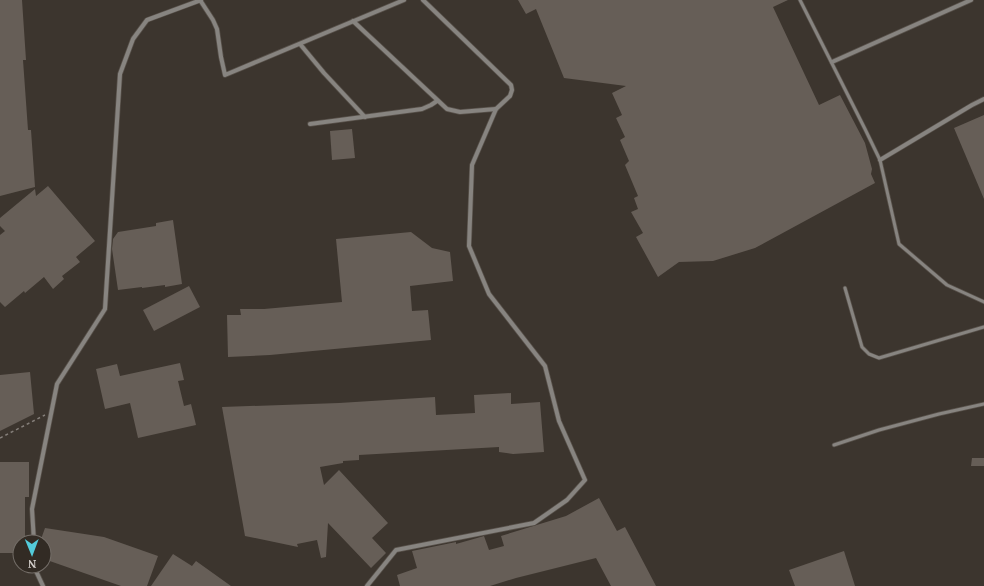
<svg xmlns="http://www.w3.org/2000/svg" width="984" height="586" viewBox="0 0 984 586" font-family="'PT Serif',serif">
  <rect width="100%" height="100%" fill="#3c352e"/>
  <g fill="#665e57">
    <polygon points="0,0 22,0 26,60 23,60 28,130 31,130 35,187 0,196"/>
    <polygon points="518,0 788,0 773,7 819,105 840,95 865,143 872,169 871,174 875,183 755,248 713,261 679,262 658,277 636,237 643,233 631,212 638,209 634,198 638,196 625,165 629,161 620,140 625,137 616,118 622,115 612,93 626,86 564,78 536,9 526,14"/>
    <polygon points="984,115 984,199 954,128"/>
    <polygon points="352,129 355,158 332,160 330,131"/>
    <polygon points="48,186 95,241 76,257 80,262 62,276 64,279 53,289 44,277 25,293 24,291 5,307 0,302 0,235 5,231 0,226 0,218 35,189 36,196"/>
    <polygon points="173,220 182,284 165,287 165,285 142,288 142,287 118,290 112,249 113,239 118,232 156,226 156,223"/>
    <polygon points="411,232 432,248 450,252 453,281 410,286 412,311 428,310 431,340 270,355 228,357 227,315 241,315 240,309 264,309 342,302 336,239"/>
    <polygon points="189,286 200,307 154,331 143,310"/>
    <polygon points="180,363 184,380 178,381 184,406 191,404 196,425 138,438 130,403 105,409 96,369 117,364 120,376"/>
    <polygon points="30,372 34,414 0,431 0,375"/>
    <polygon points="511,393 511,404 540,402 544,452 513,454 499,452 499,447 359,455 359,460 343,461 343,463 320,467 324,485 339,470 388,523 372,538 386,553 371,568 328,523 326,557 321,558 317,540 297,544 298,547 245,536 222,407 339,403 435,397 436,415 475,413 474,395"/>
    <polygon points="972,458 984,458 984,466 971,466"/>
    <polygon points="0,462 29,462 29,497 25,497 25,542 20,542 20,553 0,553"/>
    <polygon points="599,498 617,531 625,527 656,586 611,586 596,558 516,578 490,586 400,586 397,575 417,568 412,551 456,542 456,544 484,536 489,550 504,546 501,536 566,516"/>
    <polygon points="45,528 104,537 158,556 147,586 121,586 44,559 44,542 40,542"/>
    <polygon points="844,551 855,586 795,586 789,570"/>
    <polygon points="173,554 192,566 196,561 231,586 151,586"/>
  </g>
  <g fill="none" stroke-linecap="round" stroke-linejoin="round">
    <g stroke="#58514a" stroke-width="4.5">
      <g id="service">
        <polyline points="800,0 865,129 880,160 899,244 947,285 984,302"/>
        <polyline points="845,288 862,347 869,354 879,358 984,327"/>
        <polyline points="834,445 879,430 939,414 984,404"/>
      </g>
    </g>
    <g stroke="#58514a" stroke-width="5.5">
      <g id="minor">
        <polyline points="200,0 213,20 217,29 221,57 225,75 404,0"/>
        <polyline points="353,21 447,109 460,112 496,109"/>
        <polyline points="300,44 324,73 365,117"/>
        <polyline points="832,62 971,0"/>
        <polyline points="310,124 422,109 431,105 437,101"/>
        <polyline points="880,160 972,105 984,99"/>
        <polyline points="34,542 32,509 57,384 105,309 120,74 133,39 147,20 201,0"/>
        <polyline points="36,566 36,571 43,586"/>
        <polyline points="367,586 396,550 534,523 567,500 585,480 559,421 545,366 489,294 469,246 472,165 496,109 510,96 512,90 511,85 423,0"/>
      </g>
    </g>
    <polyline stroke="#857f7a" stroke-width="1.5" stroke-dasharray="3 3" stroke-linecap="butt" points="0,438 45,415"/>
    <use href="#service" stroke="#878480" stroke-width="3"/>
    <use href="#minor" stroke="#878480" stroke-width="4"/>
  </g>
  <g transform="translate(32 554) rotate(179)"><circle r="19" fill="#322b24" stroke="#736d67"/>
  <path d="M0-3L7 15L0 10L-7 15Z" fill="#53cbda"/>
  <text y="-6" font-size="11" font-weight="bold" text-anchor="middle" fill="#d5d0cc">N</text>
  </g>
</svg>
